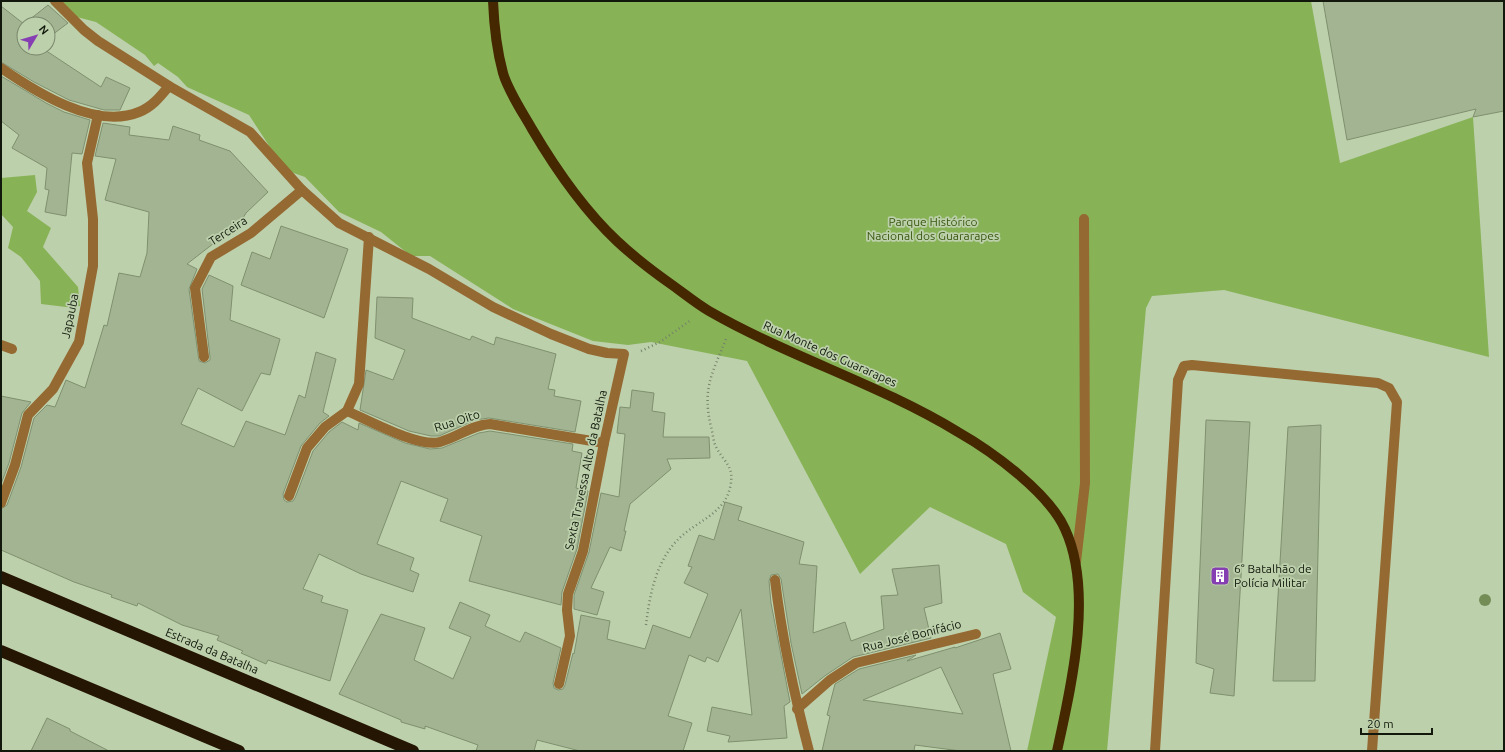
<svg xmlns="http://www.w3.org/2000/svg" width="1505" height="752" viewBox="0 0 1505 752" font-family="Ubuntu,sans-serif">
  <rect width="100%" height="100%" fill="#bdd0ac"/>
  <g fill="#87b356">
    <polygon points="62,1 1311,1 1340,163 1473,117 1489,357 1224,290 1152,296 1146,308 1107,751 1027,751 1056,617 1023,592 1006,544 930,507 860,574 747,361 651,342 628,345 593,341 513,309 430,256 411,256 381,232 339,212 305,177 285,170 249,115 187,87 178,77 158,63 154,66 145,55 96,22 69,15"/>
    <polygon points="35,175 37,192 27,211 51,228 43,247 78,287 80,306 66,307 41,304 40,281 21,257 8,248 13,227 1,214 1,178"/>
  </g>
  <g fill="#a2b491" stroke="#7f906e" fill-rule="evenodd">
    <polygon points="1323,1 1504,1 1504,111 1473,117 1476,109 1347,140"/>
    <polygon points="48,5 68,23 48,38 48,24 24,24"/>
    <polygon points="1,6 24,24 24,48 42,48 101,87 106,77 130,88 120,110 104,110 69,100 34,82 1,62"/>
    <polygon points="1,76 46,103 64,112 90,120 82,154 72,153 66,216 45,212 49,190 45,189 47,168 12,148 19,135 1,121"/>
    <polygon points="103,123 130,127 129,135 169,140 173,126 200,135 199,140 230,151 268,192 246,213 240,223 187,264 197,269 189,289 199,361 205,363 210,360 210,357 202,289 209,275 233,286 230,320 280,339 270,375 261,373 242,411 198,388 181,424 234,447 246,421 285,435 299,395 305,398 316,352 336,359 323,412 329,416 320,423 301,446 283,494 284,500 287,502 293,501 295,498 313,451 329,432 342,422 358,430 359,423 405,443 430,449 442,448 479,433 490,431 573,444 572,451 582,453 576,488 588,491 577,549 562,592 561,605 469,581 482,536 440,521 448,499 401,481 377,544 414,558 410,570 419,574 413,592 361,574 319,554 303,589 323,596 321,602 348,610 330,681 268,660 266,664 241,653 243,651 217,640 219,636 182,625 138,603 137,606 111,597 112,595 74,582 1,550 1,509 7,505 21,467 34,418 47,405 55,407 66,380 85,388 104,325 107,326 119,273 140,277 147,253 149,212 105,200 116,159 95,156"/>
    <polygon points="281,226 348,249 324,318 241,285 252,252 270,259"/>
    <polygon points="377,297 413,298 412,318 470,340 472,336 494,345 496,337 556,354 548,389 555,390 554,396 581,401 575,432 489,418 475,420 439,436 431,436 409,431 360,410 366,370 393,380 405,350 375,338"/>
    <polygon points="632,390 654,393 652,411 665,413 663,437 709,437 710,458 667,459 671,469 630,504 624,531 626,531 621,551 610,547 591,588 604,592 597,615 574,609 574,595 589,552 601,493 619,497 625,434 617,433 620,407 630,408"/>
    <polygon points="1,396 31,402 22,413 9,463 1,484"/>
    <polygon points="1206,420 1250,422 1234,696 1210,693 1214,669 1196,663"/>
    <polygon points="1321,425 1315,681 1273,681 1288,427"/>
    <polygon points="725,502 742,507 738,520 804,542 799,564 817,566 813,633 845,622 851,641 884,629 881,596 898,595 892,569 939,565 942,603 924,608 931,638 853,657 826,675 802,694 791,643 781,579 778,574 771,575 769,581 771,603 790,702 784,706 787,738 728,742 730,736 707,731 712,707 752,715 741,609 718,662 707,657 705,662 689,655 668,716 692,723 683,751 580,751 537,740 534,751 476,751 478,745 425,726 425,729 401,722 401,720 339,694 381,614 425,628 414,660 453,679 471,637 449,628 460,602 490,615 485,626 520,642 525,632 561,648 553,683 554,688 558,690 563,689 565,685 573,653 574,654 581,615 610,621 607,639 645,649 653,625 690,638 708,594 684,583 692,567 688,566 699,535 714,540"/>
    <path d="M1000 633 1011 669 993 674 1011 751H961L915 745 914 751H822L830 716 827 715 835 684 859 669 916 655 907 661 955 647V648ZM941 667 963 714 863 700Z"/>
    <polygon points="47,718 70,729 70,731 109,751 31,751"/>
  </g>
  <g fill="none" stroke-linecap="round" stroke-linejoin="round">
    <g stroke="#758369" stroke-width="2.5" stroke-dasharray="1 3" stroke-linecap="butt">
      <polyline points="641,351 660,342 691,320"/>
      <path d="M646 625C650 592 657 556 684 534 701 520 724 512 730 488 735 466 725 464 716 447 713 441 713 433 711 427 702 388 712 374 726 339"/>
    </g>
    <g stroke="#946932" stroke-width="10">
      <polyline points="55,1 84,30 98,41 169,86 250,132 302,190 339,223 429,269 493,307 551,334 589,349 607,353 624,354 604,443 583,551 568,594 567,610 570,636 559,684"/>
      <path d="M1 68C36 92 95 130 139 112 152 107 160 97 169 86"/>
      <polyline points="1,345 12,349"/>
      <polyline points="204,357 195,288 211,257 251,233 302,190"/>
      <path d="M347 411C368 420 419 448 440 442 458 437 472 425 490 424L604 443"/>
      <polyline points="289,496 307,448 325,427 347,411 359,384 369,237"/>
      <polyline points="1,503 15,465 28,415 53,389 79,342 93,266 93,219 87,163 98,115"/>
      <polyline points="1076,562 1085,483 1084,219"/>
      <path d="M775 580C782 638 794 694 809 751"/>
      <polyline points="797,709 830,680 856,663 976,634"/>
      <polyline points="1155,751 1178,380 1184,366 1192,365 1378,383 1389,388 1397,402 1372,751"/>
    </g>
    <path stroke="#452800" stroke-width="10" d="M493 1C494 25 497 51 503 73 508 91 523 113 532 129 555 168 584 210 617 241 635 258 655 273 675 287 686 295 697 304 709 311 789 357 879 384 958 432 993 452 1049 493 1065 529 1094 592 1071 687 1057 751"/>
    <g stroke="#251503" stroke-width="12">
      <polyline points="1,577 413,751"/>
      <polyline points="1,651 239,751"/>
    </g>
  </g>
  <circle fill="#748d56" cx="1485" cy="600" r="6"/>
  <defs>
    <g id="building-square" transform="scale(1)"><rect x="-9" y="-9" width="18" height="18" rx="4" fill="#863fb2" stroke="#bdd0ac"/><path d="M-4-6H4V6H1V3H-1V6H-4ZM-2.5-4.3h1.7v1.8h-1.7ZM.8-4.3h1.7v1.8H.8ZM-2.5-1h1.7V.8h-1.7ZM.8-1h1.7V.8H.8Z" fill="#fff"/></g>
  </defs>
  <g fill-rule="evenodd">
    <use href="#building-square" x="1220" y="576"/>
  </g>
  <g text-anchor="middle" stroke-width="3.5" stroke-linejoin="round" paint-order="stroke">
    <g font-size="12" fill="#395710" stroke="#bdd0ac">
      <text x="933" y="226">Parque Histórico<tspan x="933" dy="14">Nacional dos Guararapes</tspan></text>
    </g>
    <g font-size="12" fill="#12190c" stroke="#bdd0ac">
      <text transform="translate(228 231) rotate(-33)" y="4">Terceira</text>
      <text transform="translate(70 316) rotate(-78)" y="4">Japauba</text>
      <text transform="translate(830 354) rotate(24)" y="4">Rua Monte dos Guararapes</text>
      <text transform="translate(457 421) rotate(-18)" y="4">Rua Oito</text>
      <text transform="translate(586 470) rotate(-78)" y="4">Sexta Travessa Alto da Batalha</text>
      <text transform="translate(912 636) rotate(-14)" y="4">Rua José Bonifácio</text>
      <text transform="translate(212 651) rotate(23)" y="4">Estrada da Batalha</text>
    </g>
    <g font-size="12" fill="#12190c" stroke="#bdd0ac" text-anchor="start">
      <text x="1234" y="573">6° Batalhão de<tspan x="1234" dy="14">Polícia Militar</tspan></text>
    </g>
  </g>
  <rect width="1505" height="752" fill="none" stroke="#12190c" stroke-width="4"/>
  <g transform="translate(36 36) rotate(52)"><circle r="19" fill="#bdd0ac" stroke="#79876c"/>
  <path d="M0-3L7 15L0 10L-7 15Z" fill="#863fb2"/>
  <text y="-6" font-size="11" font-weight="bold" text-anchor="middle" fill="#12190c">N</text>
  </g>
  <path d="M1361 728v6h71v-6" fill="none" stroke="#12190c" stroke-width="2"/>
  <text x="1367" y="728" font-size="12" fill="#12190c" stroke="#bdd0ac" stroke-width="3" paint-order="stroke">20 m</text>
</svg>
